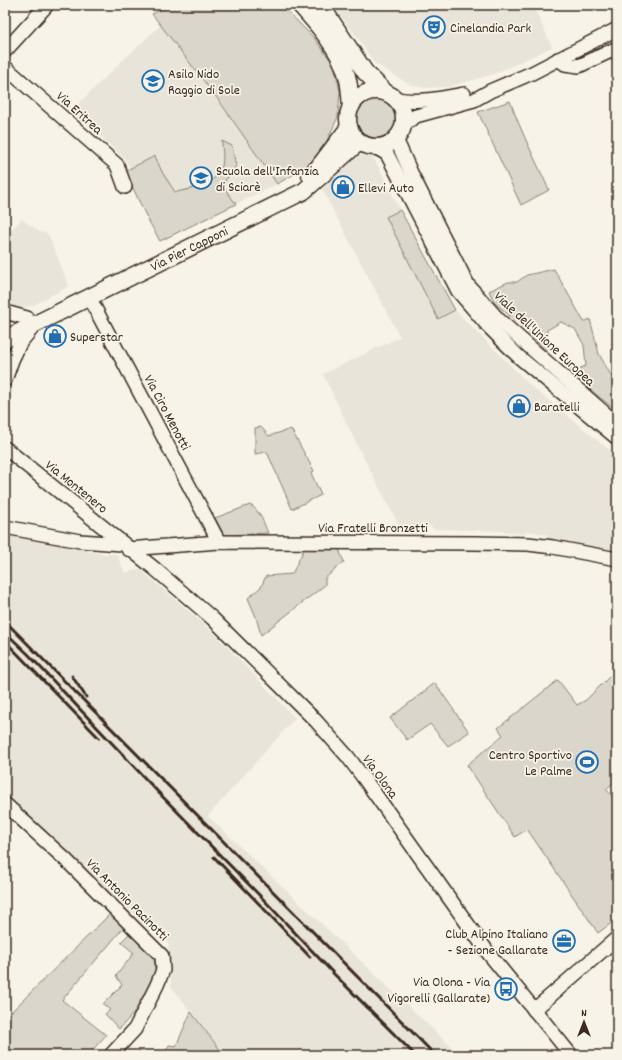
<svg xmlns="http://www.w3.org/2000/svg" width="622" height="1060" viewBox="0 0 622 1060" font-family="Dekko,sans-serif">
  <rect width="100%" height="100%" fill="#f7f3e8"/>
  <filter id="ink" filterUnits="userSpaceOnUse"><feTurbulence type="fractalNoise" baseFrequency=".025" numOctaves="2"/><feDisplacementMap in="SourceGraphic" scale="8" xChannelSelector="R" yChannelSelector="G"/><feConvolveMatrix kernelMatrix="1 2 1 2 8 2 1 2 1" color-interpolation-filters="sRGB"/></filter>
  <g filter="url(#ink)">
    <g fill="#e9e4d9">
      <polygon points="332,5 533,5 552,47 494,74 448,87 424,88 409,84 374,63 360,41"/>
      <polygon points="161,25 220,102 277,184 160,241 146,216 125,171 130,169 126,160 83,120 76,122 68,114 124,59"/>
      <polygon points="359,155 371,156 376,162 400,210 387,217 438,319 455,310 531,386 617,456 617,555 547,540 548,535 527,531 524,534 503,531 433,529 430,525 411,533 403,533 358,447 323,374 400,337 322,189"/>
      <polygon points="21,219 40,232 48,234 69,286 32,306 19,308 5,306 5,238"/>
      <polygon points="5,535 104,554 117,554 125,573 140,569 213,632 295,718 208,816 460,1055 224,1055 171,986 168,943 69,856 5,798"/>
    </g>
    <g fill="#dbd6cb" stroke="#8b8074">
      <polygon points="170,5 280,5 290,14 315,39 334,65 340,91 338,117 322,151 308,166 277,184 220,102 152,14"/>
      <circle cx="376" cy="118" r="21"/>
      <path d="M510 101C521 132 536 161 549 190L521 205 478 112Z"/>
      <path d="M222 141 232 146 236 166 222 185 236 204 160 241 146 216 125 171 155 156 162 172 175 192C190 190 219 183 222 166 224 158 222 149 222 141Z"/>
      <polygon points="400,210 455,310 438,319 386,217"/>
      <polygon points="554,269 584,322 590,319 599,354 617,386 617,411 573,376 571,369 578,369 586,366 584,345 575,329 561,322 547,330 546,351 524,328 495,303 489,291 508,282 517,282 527,275"/>
      <polygon points="261,427 269,436 291,429 314,471 311,473 321,495 292,509 267,452 255,454 255,428"/>
      <path d="M250 505C260 510 264 524 268 533L224 535 215 518Z"/>
      <polygon points="338,547 344,562 325,578 325,585 261,635 256,617 248,598 261,587 266,576 292,574 304,549"/>
      <polygon points="617,669 617,780 606,789 617,802 617,919 598,933 527,829 515,837 467,765 503,735 498,728 558,680 577,705 586,700"/>
      <polygon points="435,683 469,732 448,746 430,724 407,740 390,718"/>
      <polygon points="110,914 124,927 62,1000 106,1035 88,1055 5,1055 5,1018"/>
      <polygon points="130,933 153,956 155,964 155,972 135,1012 119,1029 105,1014 110,1010 103,1004 122,985 116,976 134,953 121,942"/>
      <polygon points="191,1012 224,1055 164,1055 169,1045 176,1046"/>
    </g>
    <g fill="none" stroke-linecap="round" stroke-linejoin="round">
      <g stroke="#3b2a1e" stroke-width="16">
        <g id="minor">
          <polyline points="5,51 47,5"/>
          <polyline points="558,59 565,64 579,66 617,48"/>
          <polyline points="5,67 117,165 125,187"/>
          <path d="M397 99C419 103 443 98 464 94"/>
          <polyline points="404,124 416,116 474,100 490,91 532,73 617,29"/>
          <polyline points="396,139 412,175 468,285 499,320 617,424"/>
          <polyline points="375,147 387,154 458,291 488,326 519,357 617,438"/>
          <polyline points="89,297 219,542"/>
          <polyline points="5,312 27,318"/>
          <polyline points="5,380 12,360 20,343 34,326"/>
          <polyline points="5,448 155,569 212,618 316,721 348,757 363,777 489,954 571,1055"/>
          <polyline points="5,527 80,541 122,544"/>
          <polyline points="128,549 219,542 475,543 528,544 553,547 617,559"/>
          <polyline points="5,804 67,861 162,956 163,970 157,985 135,1029 111,1055"/>
          <polyline points="534,1010 617,938"/>
        </g>
      </g>
      <g stroke="#3b2a1e" stroke-width="19">
        <g id="major">
          <path d="M300 5C317 24 341 51 347 76 350 86 350 97 351 107"/>
          <polyline points="319,5 324,10 365,72 385,92"/>
          <circle cx="376" cy="119" r="28"/>
          <polyline points="310,175 317,169 349,127"/>
          <path id="s1" d="M5 339 304 191 357 144H362"/>
        </g>
      </g>
      <use href="#minor" stroke="#f7f3e8" stroke-width="13"/>
      <use href="#major" stroke="#f7f3e8" stroke-width="16"/>
      <g stroke="#3b2a1e" stroke-width="3">
        <polyline points="5,621 435,1055"/>
        <polyline points="5,632 28,654 157,791 264,900 334,974 415,1055"/>
        <polyline points="5,641 99,738"/>
        <polyline points="72,676 86,697"/>
        <polyline points="214,857 310,957"/>
      </g>
    </g>
  </g>
  <defs>
    <g id="theatre-ring" transform="scale(1.15)"><circle r="9.5" fill="#f7f3e8" stroke="#1f6fb2" stroke-width="1.5"/><path d="M-5-5.5Q0-4 5-5.5V0Q5 5 0 6Q-5 5-5 0ZM-3.3-2.5H-1v1.5H-3.3ZM1-2.5H3.3v1.5H1ZM-2.8 1Q0 5.5 2.8 1Z" fill="#1f6fb2"/></g>
    <g id="school-ring" transform="scale(1.15)"><circle r="9.5" fill="#f7f3e8" stroke="#1f6fb2" stroke-width="1.5"/><path d="M0-5L7-2L0 1L-7-2ZM-4 1L0 2.5L4 1V4Q0 6-4 4Z" fill="#1f6fb2"/></g>
    <g id="shop-ring" transform="scale(1.15)"><circle r="9.5" fill="#f7f3e8" stroke="#1f6fb2" stroke-width="1.5"/><path d="M-5-2.5h2.3a2.7 3.5 0 0 1 5.4 0H5L5.5 6h-11ZM-1.5-2.5h3a1.5 2.3 0 0 0-3 0Z" fill="#1f6fb2"/></g>
    <g id="stadium-ring" transform="scale(1.15)"><circle r="9.5" fill="#f7f3e8" stroke="#1f6fb2" stroke-width="1.5"/><path d="M0-5a6.5 5 0 1 0 0 10a6.5 5 0 1 0 0-10ZM-3.5-1.8h7v3.6h-7Z" fill="#1f6fb2"/></g>
    <g id="office-ring" transform="scale(1.15)"><circle r="9.5" fill="#f7f3e8" stroke="#1f6fb2" stroke-width="1.5"/><path d="M-6-3h4V-5.5h4V-3h4V5H-6ZM-1-4.5V-3h2v-1.5ZM-6 0V1H6V0Z" fill="#1f6fb2"/></g>
    <g id="bus-ring" transform="scale(1.15)"><circle r="9.5" fill="#f7f3e8" stroke="#1f6fb2" stroke-width="1.5"/><path d="M-5-6H5V4H4V6H2V4H-2V6H-4V4H-5ZM-3.5-4V0h7V-4ZM-3.5 1.2v1.5H-2V1.2ZM2 1.2v1.5H3.5V1.2Z" fill="#1f6fb2"/></g>
  </defs>
  <g fill-rule="evenodd">
    <use href="#theatre-ring" x="434" y="27"/>
    <use href="#school-ring" x="153" y="81"/>
    <use href="#school-ring" x="201" y="178"/>
    <use href="#shop-ring" x="343" y="187"/>
    <use href="#shop-ring" x="55" y="336"/>
    <use href="#shop-ring" x="519" y="406"/>
    <use href="#stadium-ring" x="587" y="762"/>
    <use href="#office-ring" x="564" y="941"/>
    <use href="#bus-ring" x="506" y="989"/>
  </g>
  <g text-anchor="middle" stroke-width="3.5" stroke-linejoin="round" paint-order="stroke">
    <g font-size="14" fill="#3b2a1e" stroke="#f7f3e8" text-anchor="start">
      <text x="450" y="32">Cinelandia Park</text>
      <text x="168" y="78">Asilo Nido<tspan x="168" dy="16">Raggio di Sole</tspan></text>
      <text x="216" y="175">Scuola dell'Infanzia<tspan x="216" dy="16">di Sciarè</tspan></text>
      <text x="358" y="192">Ellevi Auto</text>
      <text x="70" y="341">Superstar</text>
      <text x="534" y="411">Baratelli</text>
      <text x="572" y="759" text-anchor="end">Centro Sportivo<tspan x="572" dy="16">Le Palme</tspan></text>
      <text x="548" y="938" text-anchor="end">Club Alpino Italiano<tspan x="548" dy="16">- Sezione Gallarate</tspan></text>
      <text x="490" y="986" text-anchor="end">Via Olona - Via<tspan x="490" dy="16">Vigorelli (Gallarate)</tspan></text>
    </g>
    <g font-size="14" fill="#3b2a1e" stroke="#f7f3e8">
      <text transform="translate(80 112) rotate(42)" y="5">Via Eritrea</text>
      <text dy="5" stroke="none"><textPath href="#s1" startOffset="205">Via Pier Capponi</textPath></text>
      <text transform="translate(545 338) rotate(43)" y="5">Viale dell'Unione Europea</text>
      <text transform="translate(168 412) rotate(62)" y="5">Via Ciro Menotti</text>
      <text transform="translate(77 486) rotate(39)" y="5">Via Montenero</text>
      <text x="373" y="532">Via Fratelli Bronzetti</text>
      <text transform="translate(381 776) rotate(54)" y="5">Via Olona</text>
      <text transform="translate(128 899) rotate(45)" y="5">Via Antonio Pacinotti</text>
    </g>
  </g>
  <rect width="622" height="1060" fill="none" stroke="#f7f3e8" stroke-width="20"/>
  <rect x="10" y="10" width="602" height="1040" fill="none" stroke="#3b2a1e" stroke-width="1.5" filter="url(#ink)"/>
  <g transform="translate(584 1022)" stroke="#f7f3e8" stroke-width="3" paint-order="stroke">
  <path d="M0-3L7 15L0 10L-7 15Z" fill="#3b2a1e"/>
  <text y="-6" font-size="11" font-weight="bold" text-anchor="middle" fill="#3b2a1e">N</text>
  </g>
</svg>
